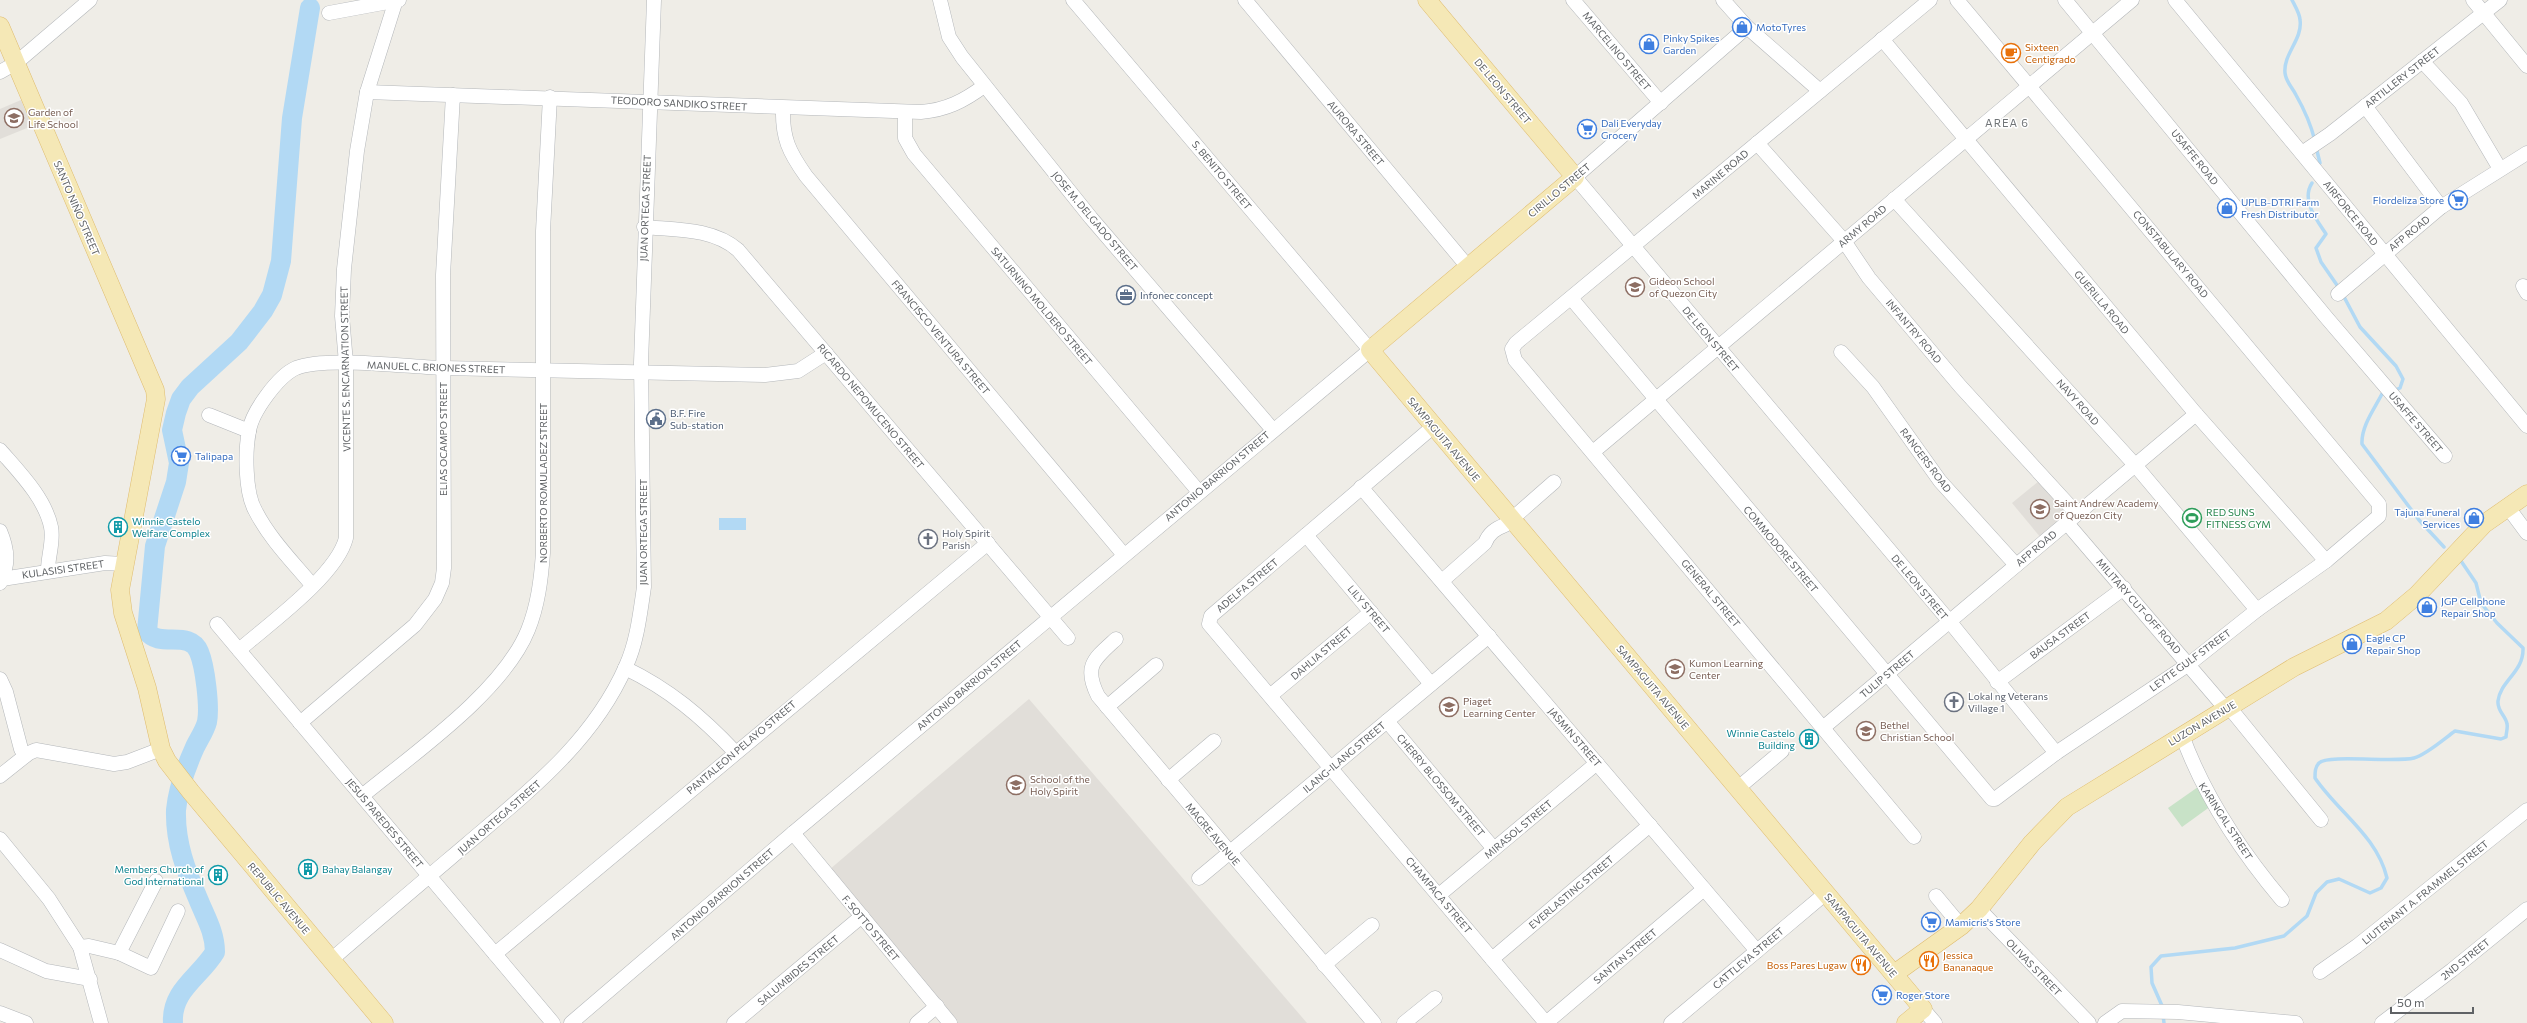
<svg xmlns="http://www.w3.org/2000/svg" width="2527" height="1023" viewBox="0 0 2527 1023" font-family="Commissioner,sans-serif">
  <rect width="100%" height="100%" fill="#efede7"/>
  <g fill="#e1ded9">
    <polygon points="21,100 32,126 0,139 0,109"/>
    <polygon points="2039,481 2068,515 2041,538 2012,503"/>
    <polygon points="1029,699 1307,1023 957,1023 829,870"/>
  </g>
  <polygon fill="#c8e2c7" points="2198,787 2211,806 2182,827 2168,808"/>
  <rect fill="#b2d9f4" x="719" y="518" width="27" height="12"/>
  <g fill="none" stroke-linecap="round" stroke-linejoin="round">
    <g stroke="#b2d9f4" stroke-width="3.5">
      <path d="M2292 0C2295 6 2300 14 2300 20 2303 39 2283 54 2285 73 2286 82 2292 87 2296 95 2304 109 2311 125 2315 141"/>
      <polyline points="2316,147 2320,163"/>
      <path d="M2312 183C2301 200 2316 219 2326 234L2316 248 2321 262 2339 288"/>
      <polyline points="2343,295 2360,327 2396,366 2403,379 2400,388 2393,391"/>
      <path d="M2386 392H2383C2375 408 2361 426 2362 444L2419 520 2444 547"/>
      <path d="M2163 1008 2152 983 2151 967 2161 956 2235 948 2284 936 2307 916 2316 893 2327 882 2339 879 2370 893 2381 888 2387 878C2377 836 2338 812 2315 778 2315 772 2315 767 2319 763 2328 754 2395 763 2414 758 2426 755 2444 739 2455 731L2501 739 2506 737C2506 733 2508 728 2507 724 2506 716 2497 711 2498 701 2500 681 2524 672 2523 648L2497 623 2481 603 2476 583 2459 558"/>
      <polyline points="2163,1014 2164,1023"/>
    </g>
    <path stroke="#b2d9f4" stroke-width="20" d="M173 1023C171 990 200 977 215 952 215 933 206 918 199 901 186 871 175 843 176 810 178 788 186 767 195 747 199 739 205 730 207 722 210 707 205 666 199 652 190 629 159 649 147 631L155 546 176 482 179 463 172 430 176 413 181 399 190 387 239 342 263 311 272 295 281 261 292 118 310 8"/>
    <g stroke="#b4b7ba" stroke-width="15">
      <g id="minor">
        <polyline points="940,0 949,37 962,57 1091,218 1273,430"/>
        <polyline points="1245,0 1468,267"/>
        <polyline points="1573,0 1661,103"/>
        <polyline points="1723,0 1747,27 1820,91"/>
        <polyline points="2065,0 2326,317 2445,456"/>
        <polyline points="2175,0 2527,426"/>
        <polyline points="2473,0 2527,66"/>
        <polyline points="329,13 399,0"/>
        <polyline points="1747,27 1575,177 1950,622 2056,753"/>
        <polyline points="1882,39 2196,414 2326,561"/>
        <polyline points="2422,61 2461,103 2500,169"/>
        <polyline points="0,72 16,63 90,0"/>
        <path d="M367 92 921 112C946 110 964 101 984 86"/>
        <polyline points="2365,106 2441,207"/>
        <path d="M783 108C782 138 789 152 806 176L1124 555"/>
        <polyline points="905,112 905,138 914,154 1199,492"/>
        <polyline points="1757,143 1844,241 1869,278 1960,386 2077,514"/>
        <polyline points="2302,153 2330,134 2500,0"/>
        <polyline points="1894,199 2135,465 2257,610"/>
        <path d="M644 227C676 230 713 228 738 250L1068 638"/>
        <polyline points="2523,286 2527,293"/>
        <polyline points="2338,294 2441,207 2527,153"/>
        <polyline points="1571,298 1992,799 1995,799 2056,753 2189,664 2257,610 2326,561 2379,516 2379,504 1957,0"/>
        <polyline points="1841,352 1873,387 1940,481 2016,565"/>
        <polyline points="209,415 249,431"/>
        <polyline points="1434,426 1211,616 1209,624 1546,1023 1704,889"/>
        <path d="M0 450C19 472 45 498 51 527 54 541 48 556 48 570"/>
        <polyline points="1593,452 2132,0"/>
        <polyline points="1361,487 1757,951"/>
        <polyline points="2507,506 2527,533"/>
        <polyline points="2066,522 2226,709"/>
        <path d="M0 531C8 550 9 565 0 583"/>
        <polyline points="1306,535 1431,684"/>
        <polyline points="2,579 105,563 124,564"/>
        <path d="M1442 581 1485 543C1489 533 1495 529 1505 525L1554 482"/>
        <path d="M312 585C292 561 269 538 255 510 245 492 245 451 249 431 252 412 278 376 296 368 325 356 409 367 444 368 551 371 658 373 765 375L798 371 826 353"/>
        <polyline points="217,624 553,1023"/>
        <path d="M1116 639C1094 659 1083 666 1098 696L1374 1023"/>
        <path d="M239 650C269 624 337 575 346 538V363L342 316 344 269 357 151 367 92 396 0"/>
        <path d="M625 668C669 689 702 717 735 752"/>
        <polyline points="0,679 6,692 21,749 25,756"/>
        <polyline points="1997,682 2124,588"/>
        <polyline points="1271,695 1371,612"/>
        <polyline points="1107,707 1156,665"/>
        <polyline points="2229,707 2321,820"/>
        <polyline points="1387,721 1494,849"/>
        <polyline points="300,723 415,625 435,599 442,583 444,568 443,275 453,95"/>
        <polyline points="1824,727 2196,414"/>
        <path d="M2182 735C2204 796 2240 850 2282 900"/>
        <polyline points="0,776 29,753 36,750 114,764 127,762 161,749"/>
        <polyline points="1168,780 1214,741"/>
        <polyline points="1738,788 1782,751"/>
        <path d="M362 796C413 754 503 692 528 630 538 605 541 580 543 553V231L550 97"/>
        <polyline points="793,833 950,1023"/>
        <polyline points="1914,837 1515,360 1512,349 1516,343 1930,0"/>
        <polyline points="0,839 49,899 80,947 101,1023"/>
        <polyline points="1199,878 1489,636"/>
        <polyline points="1439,895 1597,763"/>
        <polyline points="1936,896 1961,926"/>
        <polyline points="1979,909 2089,1023"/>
        <polyline points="80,947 89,946 119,953 151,968 178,911"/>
        <polyline points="0,950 46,971 90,979"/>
        <polyline points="119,953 156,881"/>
        <polyline points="495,954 988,543"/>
        <polyline points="1492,959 1650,825"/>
        <path d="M331 960C376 921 421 883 467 844 528 792 593 742 626 666 637 642 640 614 644 587L641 363 654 0"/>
        <polyline points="1324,965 1372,925"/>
        <polyline points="2320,972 2357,946 2527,810"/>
        <polyline points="1923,1009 1935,1023"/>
        <polyline points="0,1013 26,1023"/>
        <polyline points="571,1023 793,833 1370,350 1073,0"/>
        <polyline points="734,1023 862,916"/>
        <polyline points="917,1023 937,1006"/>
        <polyline points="1404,1023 1435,998"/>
        <polyline points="1671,1023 1826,893"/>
        <polyline points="2105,1023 2122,1011 2178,1012 2296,1023"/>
        <polyline points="2382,1023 2452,970 2527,909"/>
      </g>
    </g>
    <g stroke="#dfbc6f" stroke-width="19">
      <g id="major">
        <polyline points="1427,0 1575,177 1370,350 1923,1009 1906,1023"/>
        <polyline points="0,26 155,390 156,399 120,590 123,613 147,688 161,749 167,761 191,792 384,1023"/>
        <polyline points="1894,974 1961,926 1979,909 2032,843 2067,807 2294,667 2386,621 2417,595 2484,524 2527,494"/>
      </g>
    </g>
    <use href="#minor" stroke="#fff" stroke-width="14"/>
    <use href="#major" stroke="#f5e8b6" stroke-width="18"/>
  </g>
  <defs>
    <g id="shop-ring" transform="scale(1)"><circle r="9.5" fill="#fff" stroke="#3f7fe0" stroke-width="1.5"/><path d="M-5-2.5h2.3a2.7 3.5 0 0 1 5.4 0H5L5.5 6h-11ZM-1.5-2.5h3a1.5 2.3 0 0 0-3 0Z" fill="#3f7fe0"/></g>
    <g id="cafe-ring" transform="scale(1)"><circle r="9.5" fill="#fff" stroke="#e8710a" stroke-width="1.5"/><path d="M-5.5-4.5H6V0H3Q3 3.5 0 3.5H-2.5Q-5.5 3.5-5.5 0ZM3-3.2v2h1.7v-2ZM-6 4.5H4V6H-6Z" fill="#e8710a"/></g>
    <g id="school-ring" transform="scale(1)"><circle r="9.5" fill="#fff" stroke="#8d6e63" stroke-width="1.5"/><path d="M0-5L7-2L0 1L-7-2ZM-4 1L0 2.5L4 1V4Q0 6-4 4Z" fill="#8d6e63"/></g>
    <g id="supermarket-ring" transform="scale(1)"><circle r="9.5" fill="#fff" stroke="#3f7fe0" stroke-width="1.5"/><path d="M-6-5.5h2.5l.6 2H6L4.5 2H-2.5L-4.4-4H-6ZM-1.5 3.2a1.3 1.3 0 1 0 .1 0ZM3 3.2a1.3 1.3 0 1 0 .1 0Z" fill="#3f7fe0"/></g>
    <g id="office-ring" transform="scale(1)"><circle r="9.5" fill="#fff" stroke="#5c6f8a" stroke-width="1.5"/><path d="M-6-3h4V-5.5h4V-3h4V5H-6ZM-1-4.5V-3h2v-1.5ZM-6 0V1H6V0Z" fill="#5c6f8a"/></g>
    <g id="civic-ring" transform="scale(1)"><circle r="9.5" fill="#fff" stroke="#5c6f8a" stroke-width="1.5"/><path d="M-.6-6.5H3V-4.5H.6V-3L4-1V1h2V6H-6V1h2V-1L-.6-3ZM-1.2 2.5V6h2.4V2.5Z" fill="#5c6f8a"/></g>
    <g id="stadium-ring" transform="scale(1)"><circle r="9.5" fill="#fff" stroke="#2e9e5b" stroke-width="1.5"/><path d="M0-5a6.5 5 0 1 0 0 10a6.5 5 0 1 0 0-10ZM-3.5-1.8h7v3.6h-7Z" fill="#2e9e5b"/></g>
    <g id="building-ring" transform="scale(1)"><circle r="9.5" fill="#fff" stroke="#0f9aa8" stroke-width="1.5"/><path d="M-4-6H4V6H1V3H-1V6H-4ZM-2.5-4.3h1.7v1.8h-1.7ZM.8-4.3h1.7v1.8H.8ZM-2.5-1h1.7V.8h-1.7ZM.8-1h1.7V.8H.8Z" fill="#0f9aa8"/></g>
    <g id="church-ring" transform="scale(1)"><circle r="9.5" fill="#fff" stroke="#6b7280" stroke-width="1.5"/><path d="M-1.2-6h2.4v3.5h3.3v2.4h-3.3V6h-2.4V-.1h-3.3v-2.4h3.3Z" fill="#6b7280"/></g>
    <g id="restaurant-ring" transform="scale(1)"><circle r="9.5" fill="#fff" stroke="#e8710a" stroke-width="1.5"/><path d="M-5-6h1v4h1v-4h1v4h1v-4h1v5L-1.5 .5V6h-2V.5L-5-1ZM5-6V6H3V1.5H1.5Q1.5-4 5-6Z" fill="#e8710a"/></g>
  </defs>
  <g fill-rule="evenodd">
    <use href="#shop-ring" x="1742" y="27"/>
    <use href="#shop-ring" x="1649" y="44"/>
    <use href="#cafe-ring" x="2011" y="53"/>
    <use href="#school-ring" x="14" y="118"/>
    <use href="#supermarket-ring" x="1587" y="129"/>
    <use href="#supermarket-ring" x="2458" y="200"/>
    <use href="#shop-ring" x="2227" y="208"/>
    <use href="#school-ring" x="1635" y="287"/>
    <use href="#office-ring" x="1126" y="295"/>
    <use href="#civic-ring" x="656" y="419"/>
    <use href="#supermarket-ring" x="181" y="456"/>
    <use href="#school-ring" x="2040" y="509"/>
    <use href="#stadium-ring" x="2192" y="518"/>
    <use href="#shop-ring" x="2474" y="518"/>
    <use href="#building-ring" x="118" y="527"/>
    <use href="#church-ring" x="928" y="539"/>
    <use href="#shop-ring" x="2427" y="607"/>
    <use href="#shop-ring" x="2352" y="644"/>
    <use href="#school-ring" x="1675" y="669"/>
    <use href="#church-ring" x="1954" y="702"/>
    <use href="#school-ring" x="1449" y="707"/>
    <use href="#school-ring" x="1866" y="731"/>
    <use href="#building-ring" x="1809" y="739"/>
    <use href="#school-ring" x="1016" y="785"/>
    <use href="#building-ring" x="308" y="869"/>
    <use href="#building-ring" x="218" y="875"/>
    <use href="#supermarket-ring" x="1931" y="922"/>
    <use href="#restaurant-ring" x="1929" y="961"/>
    <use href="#restaurant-ring" x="1861" y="965"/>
    <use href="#supermarket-ring" x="1882" y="995"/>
  </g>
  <g text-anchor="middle" stroke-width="3" stroke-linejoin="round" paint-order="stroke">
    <g font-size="10" fill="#366cbe" stroke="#fff" text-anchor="start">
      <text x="1756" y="31">MotoTyres</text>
      <text x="1663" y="42">Pinky Spikes<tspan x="1663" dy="12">Garden</tspan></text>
      <text x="1601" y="127">Dali Everyday<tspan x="1601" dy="12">Grocery</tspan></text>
      <text x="2444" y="204" text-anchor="end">Flordeliza Store</text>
      <text x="2241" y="206">UPLB-DTRI Farm<tspan x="2241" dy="12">Fresh Distributor</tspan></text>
      <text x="195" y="460">Talipapa</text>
      <text x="2460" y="516" text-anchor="end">Tajuna Funeral<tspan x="2460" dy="12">Services</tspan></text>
      <text x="2441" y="605">JGP Cellphone<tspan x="2441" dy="12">Repair Shop</tspan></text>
      <text x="2366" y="642">Eagle CP<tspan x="2366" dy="12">Repair Shop</tspan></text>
      <text x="1945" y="926">Mamicris's Store</text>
      <text x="1896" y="999">Roger Store</text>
    </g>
    <g font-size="10" fill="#c56008" stroke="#fff" text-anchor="start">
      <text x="2025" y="51">Sixteen<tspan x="2025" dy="12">Centigrado</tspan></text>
      <text x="1943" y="959">Jessica<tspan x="1943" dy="12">Bananaque</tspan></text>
      <text x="1847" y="969" text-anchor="end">Boss Pares Lugaw</text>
    </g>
    <g font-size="10" fill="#5f6265" stroke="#fff">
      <text transform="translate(1617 51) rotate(50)" y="4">MARCELINO STREET</text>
      <text transform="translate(2402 77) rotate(-38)" y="4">ARTILLERY STREET</text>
      <text transform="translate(1503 91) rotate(50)" y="4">DE LEON STREET</text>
      <text transform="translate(679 103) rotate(3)" y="4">TEODORO SANDIKO STREET</text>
      <text transform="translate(1356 133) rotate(50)" y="4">AURORA STREET</text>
      <text transform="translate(2195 157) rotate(51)" y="4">USAFFE ROAD</text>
      <text transform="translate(1720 174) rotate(-40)" y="4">MARINE ROAD</text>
      <text transform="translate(1222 175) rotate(50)" y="4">S. BENITO STREET</text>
      <text transform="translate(1559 190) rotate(-40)" y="4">CIRILLO STREET</text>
      <text transform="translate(77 208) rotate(67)" y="4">SANTO NIÑO STREET</text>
      <text transform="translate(645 208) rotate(-88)" y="4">JUAN ORTEGA STREET</text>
      <text transform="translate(2351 213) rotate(51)" y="4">AIRFORCE ROAD</text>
      <text transform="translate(1095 221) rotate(50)" y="4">JOSE M. DELGADO STREET</text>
      <text transform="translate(1862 226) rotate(-40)" y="4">ARMY ROAD</text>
      <text transform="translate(2409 233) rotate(-39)" y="4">AFP ROAD</text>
      <text transform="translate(2171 254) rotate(50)" y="4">CONSTABULARY ROAD</text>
      <text transform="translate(2102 302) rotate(50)" y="4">GUERILLA ROAD</text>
      <text transform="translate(1042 306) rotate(50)" y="4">SATURNINO MOLDERO STREET</text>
      <text transform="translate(1914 331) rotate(50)" y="4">INFANTRY ROAD</text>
      <text transform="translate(941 337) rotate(50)" y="4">FRANCISCO VENTURA STREET</text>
      <text transform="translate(1711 339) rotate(50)" y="4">DE LEON STREET</text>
      <text transform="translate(436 367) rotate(2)" y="4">MANUEL C. BRIONES STREET</text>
      <text transform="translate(345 369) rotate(-91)" y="4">VICENTE S. ENCARNATION STREET</text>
      <text transform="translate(2078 402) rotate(48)" y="4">NAVY ROAD</text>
      <text transform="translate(871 406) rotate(50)" y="4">RICARDO NEPOMUCENO STREET</text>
      <text transform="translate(2416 422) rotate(49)" y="4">USAFFE STREET</text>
      <text transform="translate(443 439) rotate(-90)" y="4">ELIAS OCAMPO STREET</text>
      <text transform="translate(1444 439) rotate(50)" y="4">SAMPAGUITA AVENUE</text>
      <text transform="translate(1926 460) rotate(53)" y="4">RANGERS ROAD</text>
      <text transform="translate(1217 476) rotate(-40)" y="4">ANTONIO BARRION STREET</text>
      <text transform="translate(543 483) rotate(-90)" y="4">NORBERTO ROMULADEZ STREET</text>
      <text transform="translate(643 532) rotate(-90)" y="4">JUAN ORTEGA STREET</text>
      <text transform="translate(2036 548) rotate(-40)" y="4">AFP ROAD</text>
      <text transform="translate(1781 549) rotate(50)" y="4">COMMODORE STREET</text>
      <text transform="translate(63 569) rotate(-8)" y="4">KULASISI STREET</text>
      <text transform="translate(1247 585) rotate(-40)" y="4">ADELFA STREET</text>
      <text transform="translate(1920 587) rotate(50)" y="4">DE LEON STREET</text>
      <text transform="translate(1711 593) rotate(50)" y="4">GENERAL STREET</text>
      <text transform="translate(2139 606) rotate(49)" y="4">MILITARY CUT-OFF ROAD</text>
      <text transform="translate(1369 609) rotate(50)" y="4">LILY STREET</text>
      <text transform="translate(2060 635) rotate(-36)" y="4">BAUSA STREET</text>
      <text transform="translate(1321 653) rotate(-40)" y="4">DAHLIA STREET</text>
      <text transform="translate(2190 660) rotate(-36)" y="4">LEYTE GULF STREET</text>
      <text transform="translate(1887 674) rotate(-40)" y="4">TULIP STREET</text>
      <text transform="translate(969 685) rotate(-40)" y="4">ANTONIO BARRION STREET</text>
      <text transform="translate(1653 687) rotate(50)" y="4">SAMPAGUITA AVENUE</text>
      <text transform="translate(2202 723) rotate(-31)" y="4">LUZON AVENUE</text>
      <text transform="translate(1575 737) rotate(49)" y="4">JASMIN STREET</text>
      <text transform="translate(741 747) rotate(-40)" y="4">PANTALEON PELAYO STREET</text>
      <text transform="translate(1344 757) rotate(-40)" y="4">ILANG-ILANG STREET</text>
      <text transform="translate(1441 785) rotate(50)" y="4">CHERRY BLOSSOM STREET</text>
      <text transform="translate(499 817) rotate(-41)" y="4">JUAN ORTEGA STREET</text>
      <text transform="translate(2226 821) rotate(57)" y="4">KARINGAL STREET</text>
      <text transform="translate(385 823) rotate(50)" y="4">JESUS PAREDES STREET</text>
      <text transform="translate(1518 829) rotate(-40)" y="4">MIRASOL STREET</text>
      <text transform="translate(1213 834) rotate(50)" y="4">MAGRE AVENUE</text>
      <text transform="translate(1571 892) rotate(-40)" y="4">EVERLASTING STREET</text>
      <text transform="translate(2425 892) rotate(-39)" y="4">LIUTENANT A. FRAMMEL STREET</text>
      <text transform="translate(722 894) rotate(-41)" y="4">ANTONIO BARRION STREET</text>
      <text transform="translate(1439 895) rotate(50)" y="4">CHAMPACA STREET</text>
      <text transform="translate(279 898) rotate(50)" y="4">REPUBLIC AVENUE</text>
      <text transform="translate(871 928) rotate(50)" y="4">F. SOTTO STREET</text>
      <text transform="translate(1861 935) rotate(50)" y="4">SAMPAGUITA AVENUE</text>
      <text transform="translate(1625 956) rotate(-40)" y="4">SANTAN STREET</text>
      <text transform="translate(1748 958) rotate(-40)" y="4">CATTLEYA STREET</text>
      <text transform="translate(2465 959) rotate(-39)" y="4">2ND STREET</text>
      <text transform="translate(2034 967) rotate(46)" y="4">OLIVAS STREET</text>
      <text transform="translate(798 970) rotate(-40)" y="4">SALUMBIDES STREET</text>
    </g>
    <g font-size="10" fill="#785e54" stroke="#fff" text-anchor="start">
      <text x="28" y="116">Garden of<tspan x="28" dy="12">Life School</tspan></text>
      <text x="1649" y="285">Gideon School<tspan x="1649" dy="12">of Quezon City</tspan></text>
      <text x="2054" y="507">Saint Andrew Academy<tspan x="2054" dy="12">of Quezon City</tspan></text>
      <text x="1689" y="667">Kumon Learning<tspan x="1689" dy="12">Center</tspan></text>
      <text x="1463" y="705">Piaget<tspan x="1463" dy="12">Learning Center</tspan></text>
      <text x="1880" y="729">Bethel<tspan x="1880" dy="12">Christian School</tspan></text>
      <text x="1030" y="783">School of the<tspan x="1030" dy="12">Holy Spirit</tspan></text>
    </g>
    <g font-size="10" fill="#4e5e75" stroke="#fff" text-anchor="start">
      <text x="1140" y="299">Infonec concept</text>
      <text x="670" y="417">B.F. Fire<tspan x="670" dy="12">Sub-station</tspan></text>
    </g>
    <g font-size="10" fill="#27864d" stroke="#fff" text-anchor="start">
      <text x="2206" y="516">RED SUNS<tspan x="2206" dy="12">FITNESS GYM</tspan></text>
    </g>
    <g font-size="10" fill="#0d838f" stroke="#fff" text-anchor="start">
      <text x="132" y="525">Winnie Castelo<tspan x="132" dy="12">Welfare Complex</tspan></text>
      <text x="1795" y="737" text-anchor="end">Winnie Castelo<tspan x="1795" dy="12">Building</tspan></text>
      <text x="204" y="873" text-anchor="end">Members Church of<tspan x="204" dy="12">God International</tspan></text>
      <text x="322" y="873">Bahay Balangay</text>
    </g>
    <g font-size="10" fill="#5b616d" stroke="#fff" text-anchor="start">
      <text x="942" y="537">Holy Spirit<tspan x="942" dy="12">Parish</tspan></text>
      <text x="1968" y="700">Lokal ng Veterans<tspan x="1968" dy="12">Village 1</tspan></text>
    </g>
    <g font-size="11" letter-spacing="1" fill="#707477" stroke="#fff">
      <text x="2007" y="127">AREA 6</text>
    </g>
  </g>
  <path d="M2391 1007v6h82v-6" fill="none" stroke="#5f6265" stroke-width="2"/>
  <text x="2397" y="1007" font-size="12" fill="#5f6265" stroke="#ffffff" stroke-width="3" paint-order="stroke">50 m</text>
</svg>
